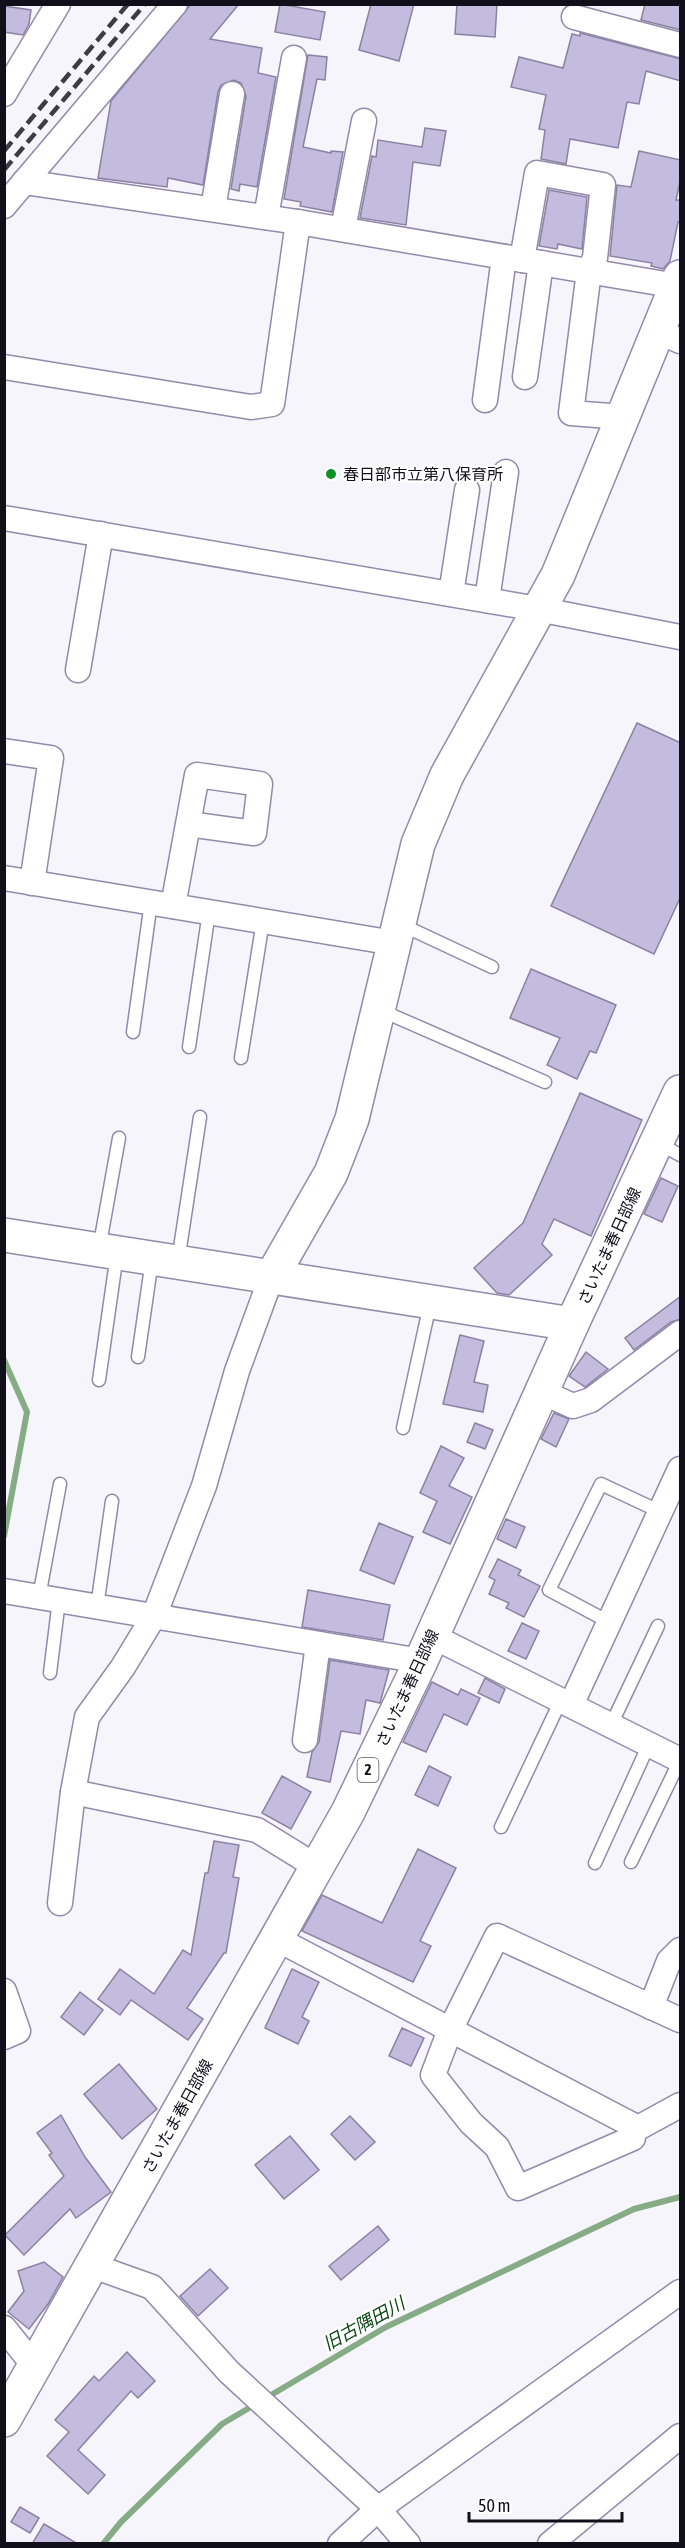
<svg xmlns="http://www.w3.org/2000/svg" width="685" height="2548" viewBox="0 0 685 2548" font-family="'Asap Condensed','Noto Sans JP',sans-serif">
  <rect width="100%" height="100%" fill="#f7f5fc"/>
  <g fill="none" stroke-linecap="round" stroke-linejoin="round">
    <g stroke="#85ac85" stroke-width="6">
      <polyline points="4,1360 27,1412 4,1536"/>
      <polyline points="266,2398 386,2327 634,2209 680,2197"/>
      <polyline points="103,2544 121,2522 222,2424 254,2405"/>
    </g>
  </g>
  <g fill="#c3bcde" stroke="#8982a2" stroke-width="1.5">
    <polygon points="191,4 239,4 210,39 262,48 258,73 276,77 257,187 240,184 239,191 231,189 246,96 241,83 234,80 221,85 218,92 203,185 168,178 167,187 98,178 111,101"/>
    <polygon points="280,4 325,12 320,40 275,32"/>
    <polygon points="371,4 414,4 399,61 359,50"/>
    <polygon points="457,4 497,4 495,37 455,34"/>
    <polygon points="645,4 681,4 681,30 641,20"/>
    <polygon points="4,6 31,10 29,24 23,35 4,32"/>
    <polygon points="580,33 681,59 681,81 646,71 639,104 627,102 618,148 570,139 566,164 541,159 545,130 539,129 546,95 511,87 519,57 563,68 572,34 580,36"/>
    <polygon points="308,55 327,57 325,80 317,79 303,147 331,153 331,151 343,152 332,212 300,206 301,202 284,199"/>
    <polygon points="425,128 446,131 440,166 413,162 406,225 360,218 372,156 376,157 378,140 422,147"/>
    <polygon points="639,151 681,160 681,177 676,200 681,200 681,222 678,222 670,261 663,269 651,266 652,263 610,256 617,185 631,187"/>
    <polygon points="549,190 587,197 582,249 558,244 557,249 539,246"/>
    <polygon points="637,723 681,743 681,896 654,954 551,906"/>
    <polygon points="531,969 616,1005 596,1053 590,1051 577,1079 547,1065 560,1038 510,1018"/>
    <polygon points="580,1093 642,1120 591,1236 554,1219 542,1244 552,1255 509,1295 497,1293 474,1268 523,1223"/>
    <polygon points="661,1178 678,1186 662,1222 644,1214"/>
    <polygon points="681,1296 681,1319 671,1322 634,1350 625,1338"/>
    <polygon points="460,1335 484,1341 474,1382 488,1385 483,1412 443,1404"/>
    <polygon points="586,1352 608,1369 585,1387 569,1376"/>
    <polygon points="554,1413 569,1419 556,1447 541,1439"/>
    <polygon points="475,1423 493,1430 485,1449 467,1442"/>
    <polygon points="441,1446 464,1458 449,1486 472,1497 450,1544 423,1532 437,1501 420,1493"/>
    <polygon points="506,1519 525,1527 516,1548 497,1539"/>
    <polygon points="379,1523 413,1537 394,1584 360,1570"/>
    <polygon points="498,1559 521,1570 518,1575 540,1586 524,1617 506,1608 509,1603 489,1594 495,1580 489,1577"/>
    <polygon points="308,1590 390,1605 383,1640 302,1627"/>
    <polygon points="522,1623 539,1631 526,1659 508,1651"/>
    <polygon points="330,1660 389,1670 380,1703 366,1700 360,1734 341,1731 330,1782 307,1777 312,1752 319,1742"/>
    <polygon points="485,1678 505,1689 499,1703 478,1693"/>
    <polygon points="432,1682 458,1695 461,1689 480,1698 467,1725 444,1714 426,1752 403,1742"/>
    <polygon points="429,1766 451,1777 438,1806 415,1795"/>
    <polygon points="282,1776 311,1792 291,1829 262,1813"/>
    <polygon points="214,1841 239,1845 233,1877 239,1878 226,1953 224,1953 187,2008 203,2019 188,2040 131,2000 120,2015 98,1999 120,1969 154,1994 183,1950 191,1955 205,1873 208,1873"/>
    <polygon points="418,1849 456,1868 420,1941 431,1946 413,1982 302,1931 322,1895 382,1923"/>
    <polygon points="292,1969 319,1982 302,2017 309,2021 298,2044 265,2028"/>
    <polygon points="80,1992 103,2010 84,2035 61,2017"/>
    <polygon points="402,2028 424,2038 411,2066 389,2056"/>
    <polygon points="119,2064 157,2109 122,2139 84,2094"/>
    <polygon points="61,2115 85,2157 111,2192 76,2218 70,2209 24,2255 5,2235 64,2176 49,2155 52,2153 37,2133"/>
    <polygon points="350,2116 375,2142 355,2160 331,2134"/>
    <polygon points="290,2136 319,2170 284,2199 255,2165"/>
    <polygon points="378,2226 389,2240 341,2280 329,2266"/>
    <polygon points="44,2262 63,2277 48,2304 29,2329 8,2312 24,2291 18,2271"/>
    <polygon points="210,2269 228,2288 198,2316 180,2296"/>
    <polygon points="127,2352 155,2381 138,2398 131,2391 78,2450 105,2475 88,2494 47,2456 69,2432 55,2420 94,2376 99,2381"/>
    <polygon points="20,2507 39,2518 30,2533 11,2522"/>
    <polygon points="44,2524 78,2544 32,2544"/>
  </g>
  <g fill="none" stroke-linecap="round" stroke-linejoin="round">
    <g stroke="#918aaa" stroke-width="15">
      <g id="lane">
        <polyline points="400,924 492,967"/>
        <polyline points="380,1010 545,1082"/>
        <polyline points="133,1032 151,902"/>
        <polyline points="189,1047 209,912"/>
        <polyline points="241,1058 263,921"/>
        <polyline points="658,1143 680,1155"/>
        <polyline points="99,1249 119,1138"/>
        <polyline points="178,1261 200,1117"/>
        <polyline points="138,1357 152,1260"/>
        <polyline points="99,1380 117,1254"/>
        <polyline points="403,1428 430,1304"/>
        <polyline points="39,1597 60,1484"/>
        <polyline points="97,1607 112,1501"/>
        <polyline points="609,1622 549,1590 601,1484 661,1512"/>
        <polyline points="50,1673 59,1600"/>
        <polyline points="611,1725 658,1626"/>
        <polyline points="501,1827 561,1700"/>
        <polyline points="631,1862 680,1760"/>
        <polyline points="595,1863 649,1744"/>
      </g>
    </g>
    <g stroke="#918aaa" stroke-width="27">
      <g id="street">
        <polyline points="574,17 680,45"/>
        <polyline points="4,94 58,4"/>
        <polyline points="24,182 298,222 677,286"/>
        <polyline points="4,206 175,4"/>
        <polyline points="213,209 232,94"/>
        <polyline points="266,217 294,58"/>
        <polyline points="343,229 364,121"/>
        <polyline points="522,260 537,173 603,185 595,258 589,271 571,413 623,417"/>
        <polyline points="658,331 680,341"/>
        <polyline points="4,367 251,407 272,404 298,222"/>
        <polyline points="525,377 541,263"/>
        <polyline points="485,400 504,257"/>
        <polyline points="4,518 538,609 680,637"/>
        <polyline points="451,594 467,490"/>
        <polyline points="487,600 506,472"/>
        <polyline points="78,670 101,534"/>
        <polyline points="4,751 51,758 32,883"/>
        <polyline points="4,878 394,943"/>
        <polyline points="173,906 197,775 260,784 254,833 188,824"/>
        <polyline points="542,1392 573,1406 591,1400 680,1333"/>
        <polyline points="4,1591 421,1661"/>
        <polyline points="432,1636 680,1760"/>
        <polyline points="571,1705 680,1469"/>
        <polyline points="305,1740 318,1644"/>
        <polyline points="73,1792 257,1830 317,1867"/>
        <polyline points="60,1903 73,1792 87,1717 123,1667 154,1616 204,1486 237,1371 271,1278"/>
        <polyline points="277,1939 638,2128 680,2105"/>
        <polyline points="4,1991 18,2031 4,2037"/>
        <polyline points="651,2007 669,1961 680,1950"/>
        <polyline points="632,2125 633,2138 518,2188 497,2147 471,2123 433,2075 450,2030 497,1936 680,2020"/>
        <polyline points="93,2266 152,2287 229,2372 378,2509 408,2544"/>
        <polyline points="4,2328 36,2368"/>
        <polyline points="340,2544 378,2509 680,2292"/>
        <polyline points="550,2544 680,2436"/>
      </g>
    </g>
    <g stroke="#918aaa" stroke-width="36">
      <g id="secondary">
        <polyline points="4,1235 572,1324"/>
        <polyline points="271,1278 331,1173 352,1119 418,844 447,775 558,575 680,277"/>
      </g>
    </g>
    <g stroke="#918aaa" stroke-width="36">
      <polyline id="primary" points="4,2420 348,1812 421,1661 572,1324 680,1092"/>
    </g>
    <use href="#lane" stroke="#fff" stroke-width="12"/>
    <use href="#street" stroke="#fff" stroke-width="24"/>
    <use href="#secondary" stroke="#fff" stroke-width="33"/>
    <use href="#primary" stroke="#fff" stroke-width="33"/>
    <g stroke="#3d3b45" stroke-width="4.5" stroke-dasharray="12 6" stroke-linecap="butt">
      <polyline points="4,151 128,4"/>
      <polyline points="4,170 145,4"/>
    </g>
  </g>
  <circle fill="#0b9327" stroke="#fff" stroke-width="2" cx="331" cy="474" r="6"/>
  <g text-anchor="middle" stroke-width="4.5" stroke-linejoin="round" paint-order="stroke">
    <rect fill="#fff" stroke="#58575f" stroke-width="1.5" x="357.5" y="1758" width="21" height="24" rx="4.5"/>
    <g font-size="15" font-weight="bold" fill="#110f1a">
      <text x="368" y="1775">2</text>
    </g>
    <g font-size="16" fill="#110f1a" stroke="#fff" text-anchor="start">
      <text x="343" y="480">春日部市立第八保育所</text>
    </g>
    <g font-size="16" fill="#110f1a" stroke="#fff">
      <text transform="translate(609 1246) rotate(-65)" y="6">さいたま春日部線</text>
      <text transform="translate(407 1688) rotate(-65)" y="6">さいたま春日部線</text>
      <text transform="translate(177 2116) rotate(-61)" y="6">さいたま春日部線</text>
    </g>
    <g font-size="18" font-style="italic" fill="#0e4915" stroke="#fff">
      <text transform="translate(364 2324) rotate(-29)" y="6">旧古隅田川</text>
    </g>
  </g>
  <rect width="685" height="2548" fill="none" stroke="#110f1a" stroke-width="12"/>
  <path d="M469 2512v9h153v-9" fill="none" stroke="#110f1a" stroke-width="3"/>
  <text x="478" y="2512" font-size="18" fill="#110f1a" stroke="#ffffff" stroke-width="4.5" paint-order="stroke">50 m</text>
</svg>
